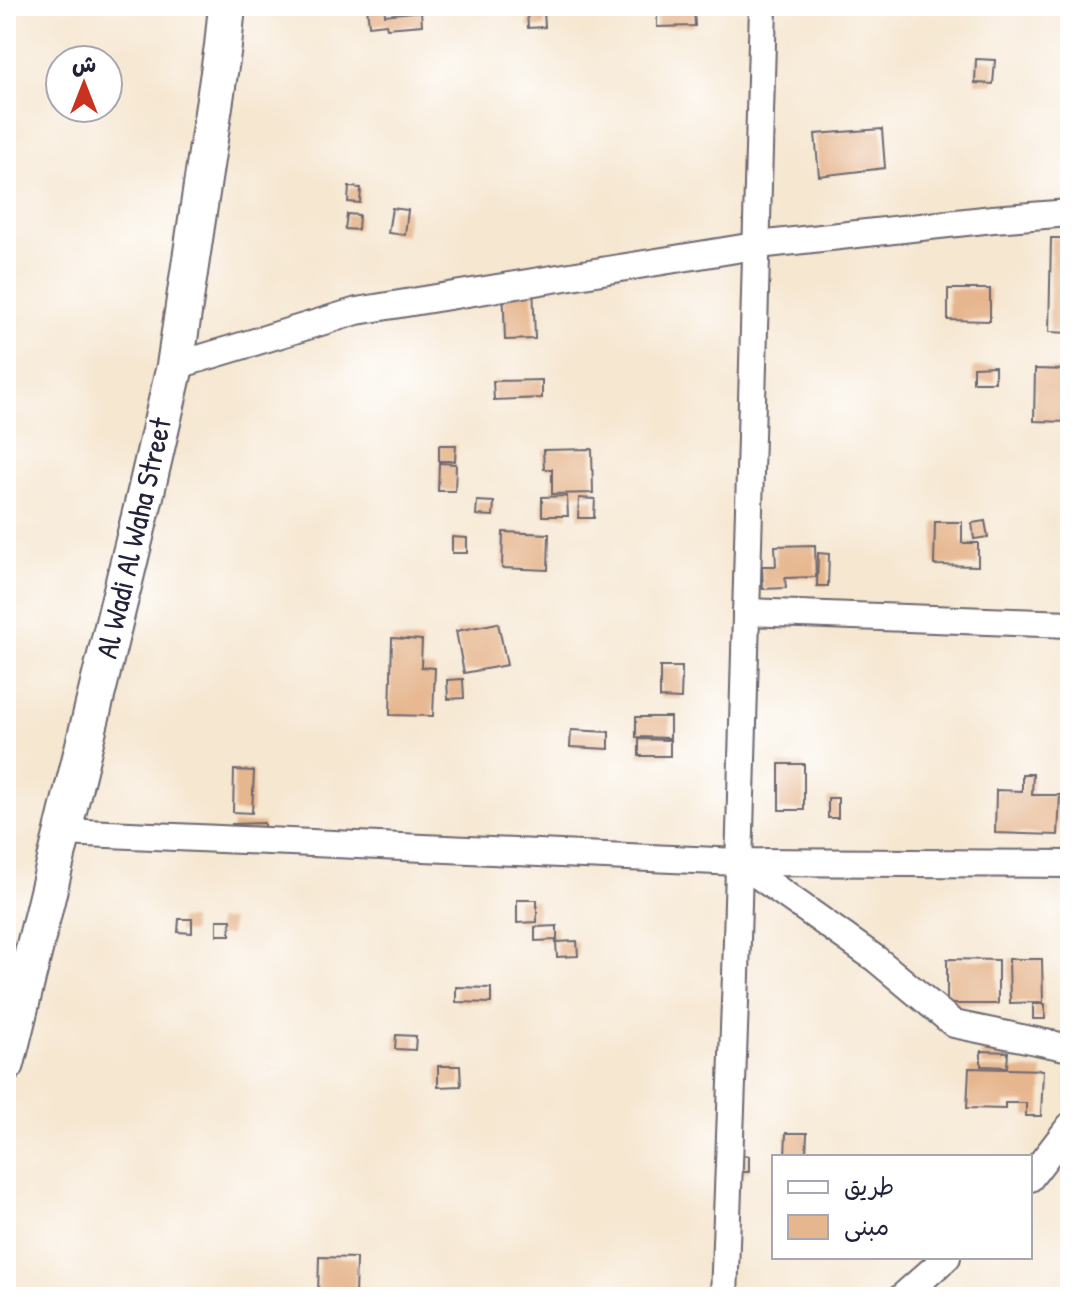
<svg xmlns="http://www.w3.org/2000/svg" width="1076" height="1303" viewBox="0 0 1076 1303" font-family="'Patrick Hand','Playpen Sans Arabic',sans-serif">
  <rect width="100%" height="100%" fill="#fff"/>
  <filter id="ink" filterUnits="userSpaceOnUse"><feTurbulence type="fractalNoise" baseFrequency=".0125" numOctaves="2"/><feDisplacementMap in="SourceGraphic" scale="16" xChannelSelector="R" yChannelSelector="G"/><feConvolveMatrix kernelMatrix="1 2 1 2 8 2 1 2 1" color-interpolation-filters="sRGB"/></filter>
  <filter id="wash" filterUnits="userSpaceOnUse"><feTurbulence type="fractalNoise" baseFrequency=".006" numOctaves="4" result="noise"/><feDisplacementMap in="SourceGraphic" scale="32" xChannelSelector="R" yChannelSelector="G"/><feGaussianBlur stdDeviation="1.8" result="paint"/><feColorMatrix in="noise" values="0 0 0 0 0 0 0 0 0 0 0 0 0 0 0 0 0 1.4 0 .05"/><feComposite in="paint" operator="in"/></filter>
  <g filter="url(#wash)">
    <rect width="100%" height="100%" fill="#f6e7d1"/>
    <g id="blocks">
      <g fill="#e6b68e">
        <polygon points="367,6 384,6 385,15 421,11 422,25 387,28 386,24 369,26"/>
        <polygon points="694,9 695,26 657,27 657,10"/>
        <polygon points="544,11 545,27 528,28 527,12"/>
        <polygon points="976,59 995,60 993,84 975,83"/>
        <polygon points="882,129 885,168 819,176 815,134"/>
        <polygon points="349,187 361,188 360,203 348,202"/>
        <polygon points="392,208 408,210 405,235 388,233"/>
        <polygon points="347,214 359,215 358,230 345,229"/>
        <polygon points="1051,238 1070,238 1070,333 1049,332"/>
        <polygon points="533,282 535,339 505,340 503,283"/>
        <polygon points="948,289 990,289 990,321 948,320"/>
        <polygon points="995,366 995,382 973,382 973,367"/>
        <polygon points="1035,369 1070,370 1070,422 1034,421"/>
        <polygon points="542,380 542,398 494,400 493,381"/>
        <polygon points="439,445 456,445 455,461 439,461"/>
        <polygon points="592,449 593,493 552,494 552,469 544,469 543,450"/>
        <polygon points="439,463 456,464 455,491 438,491"/>
        <polygon points="567,496 568,516 542,516 542,497"/>
        <polygon points="579,498 595,499 594,518 578,518"/>
        <polygon points="477,501 494,502 493,516 476,515"/>
        <polygon points="985,521 988,537 974,539 972,523"/>
        <polygon points="935,522 962,522 962,543 978,543 978,566 934,565"/>
        <polygon points="503,532 549,534 548,570 502,568"/>
        <polygon points="452,537 467,538 467,553 452,553"/>
        <polygon points="815,545 816,577 785,578 786,588 763,589 762,566 776,566 775,546"/>
        <polygon points="818,553 829,554 828,586 817,586"/>
        <polygon points="498,623 507,665 464,673 456,631"/>
        <polygon points="392,638 422,640 421,667 435,668 433,716 390,715"/>
        <polygon points="660,667 682,667 681,699 660,698"/>
        <polygon points="463,679 464,698 448,699 447,680"/>
        <polygon points="636,717 670,717 670,738 636,737"/>
        <polygon points="571,730 609,732 609,749 570,747"/>
        <polygon points="639,739 670,740 670,756 639,756"/>
        <rect x="779" y="764" width="25" height="46"/>
        <polygon points="234,770 254,771 252,813 233,812"/>
        <polygon points="1022,774 1033,774 1032,795 1060,795 1058,835 995,833 996,790 1022,791"/>
        <rect x="828" y="798" width="10" height="20"/>
        <polygon points="264,823 264,840 233,841 232,824"/>
        <polygon points="517,900 537,900 537,922 517,923"/>
        <polygon points="179,919 192,919 192,933 178,932"/>
        <polygon points="217,920 231,920 230,935 217,935"/>
        <polygon points="557,926 557,940 535,941 535,927"/>
        <polygon points="577,941 578,956 557,957 556,942"/>
        <polygon points="947,959 998,960 998,1004 947,1004"/>
        <polygon points="1009,959 1042,959 1043,1002 1010,1003"/>
        <polygon points="456,987 491,988 491,1003 456,1002"/>
        <rect x="1033" y="1004" width="12" height="15"/>
        <polygon points="396,1035 416,1036 415,1050 395,1049"/>
        <polygon points="981,1051 1008,1052 1007,1067 981,1066"/>
        <polygon points="438,1066 460,1066 461,1086 438,1087"/>
        <polygon points="969,1068 1043,1070 1041,1116 1026,1116 1026,1103 1005,1103 1005,1109 967,1108"/>
        <polygon points="786,1133 807,1133 806,1157 785,1157"/>
        <polygon points="729,1155 749,1156 749,1172 728,1172"/>
        <polygon points="319,1257 356,1258 355,1297 318,1297"/>
      </g>
    </g>
  </g>
  <g filter="url(#ink)">
    <use href="#blocks" fill-opacity="0" stroke="#6c6770" stroke-width="2"/>
    <g fill="none" stroke-linecap="round" stroke-linejoin="round">
      <g stroke="#6c6770" stroke-width="30">
        <g id="minor">
          <polyline points="175,366 357,311 767,244 993,219 1070,213"/>
          <polyline points="746,612 1070,624"/>
          <polyline points="63,832 739,862 1070,864"/>
          <polyline points="739,862 876,959 954,1024 1070,1048"/>
          <polyline points="1030,1178 1070,1126"/>
          <polyline points="724,1297 736,975 763,6"/>
          <polyline points="902,1297 947,1257"/>
        </g>
      </g>
      <g stroke="#6c6770" stroke-width="40">
        <polyline id="secondary" points="6,1064 145,496 175,366 223,46 227,6"/>
      </g>
      <use href="#minor" stroke="#fff" stroke-width="26"/>
      <use href="#secondary" stroke="#fff" stroke-width="36"/>
    </g>
  </g>
  <g text-anchor="middle" stroke-width="6" stroke-linejoin="round" paint-order="stroke">
    <g font-size="30" fill="#22223b" stroke="#fff">
      <text transform="translate(134 538) rotate(-77)" y="10">Al Wadi Al Waha Street</text>
    </g>
  </g>
  <rect width="1076" height="1303" fill="none" stroke="#fff" stroke-width="32"/>
  <rect x="772" y="1155" width="260" height="104" fill="#ffffff" stroke="#a7a7b1" stroke-width="2"/>
  <rect x="788" y="1181" width="40" height="12" fill="#ffffff" stroke="#a7a7b1" stroke-width="2"/>
  <text x="844" y="1195" font-size="24" fill="#22223b">طريق</text>
  <rect x="788" y="1215" width="40" height="24" fill="#e6b68e" stroke="#a7a7b1" stroke-width="2"/>
  <text x="844" y="1235" font-size="24" fill="#22223b">مبنى</text>
  <g transform="translate(84 84)"><circle r="38" fill="#ffffff" stroke="#a7a7b1" stroke-width="2"/>
  <path d="M0-6L14 30L0 20L-14 30Z" fill="#c8321e"/>
  <text y="-12" font-size="22" font-weight="bold" text-anchor="middle" fill="#22223b">ش</text>
  </g>
</svg>
